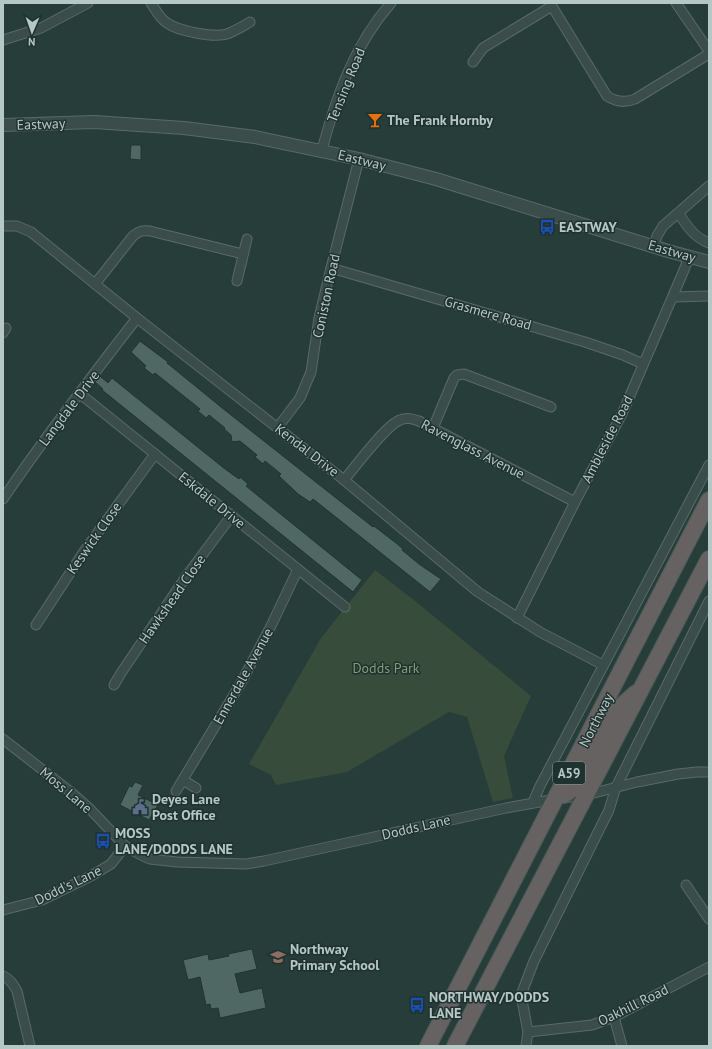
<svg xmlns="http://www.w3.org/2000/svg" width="712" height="1049" viewBox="0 0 712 1049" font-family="'PT Sans',sans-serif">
  <rect width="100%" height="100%" fill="#263d39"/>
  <polygon fill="#374c3a" points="375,570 419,604 531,696 504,756 513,798 493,802 467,717 449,712 347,772 276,785 271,775 249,764 321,638"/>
  <g fill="#506864" stroke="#213431">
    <polygon points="131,145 141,145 141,160 130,159"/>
    <polygon points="140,341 168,362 167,363 226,411 317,483 373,527 374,526 396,543 403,549 402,550 419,564 441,579 430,592 313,499 310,502 298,494 279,476 281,474 265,461 263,464 255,457 257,455 240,441 232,442 231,435 224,429 225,428 209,415 206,418 198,411 200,409 155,373 153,375 144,368 146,366 131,352"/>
    <polygon points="100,376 108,383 112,378 225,469 239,479 240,477 248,484 246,486 362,580 353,592 102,390 103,389 95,382"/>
    <polygon points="135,782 143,785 138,795 158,805 149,820 120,805 129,786 132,787"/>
    <polygon points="252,949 257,969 235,974 240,993 262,988 266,1008 220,1018 218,1008 211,1009 210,1004 206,1005 200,977 188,980 183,960 208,954 209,960 229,956 228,954"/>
  </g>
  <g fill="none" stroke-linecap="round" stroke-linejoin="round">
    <g stroke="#586b68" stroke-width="11">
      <g id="minor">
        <path d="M151 3C156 10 159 18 167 23 178 31 214 38 227 34 235 31 243 26 250 22"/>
        <path d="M550 3 607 96C616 102 625 103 635 99L709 54"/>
        <polyline points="676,3 709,51"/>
        <polyline points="3,40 41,28 88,3"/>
        <polyline points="473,62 483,48 552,6"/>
        <path d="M322 150C336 97 354 45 391 3"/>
        <path d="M679 213C686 226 695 238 709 243"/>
        <polyline points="3,226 17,226 31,232 137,318 344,480 478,592 540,632 603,665"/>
        <polyline points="654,246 657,236 663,226 709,186"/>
        <polyline points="331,268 585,342 623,355 643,364"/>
        <polyline points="237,281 247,239"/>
        <path d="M95 284 133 236C139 231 143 230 150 231L243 254"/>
        <polyline points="673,297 709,296"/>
        <polyline points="3,333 6,328"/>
        <polyline points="79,393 345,607"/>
        <polyline points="278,427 300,398 311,372 319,318 331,268 359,159"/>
        <polyline points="433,428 454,378 457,375 464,374 551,407"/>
        <path d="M344 480C356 466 386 425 400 420 407 417 413 419 419 421L575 502"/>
        <path d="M3 499C45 437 91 377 137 318"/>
        <polyline points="517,618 575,502 622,414 684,270 689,257"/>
        <polyline points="36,625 85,550 155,454"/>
        <polyline points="114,685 121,673 185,578 232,515"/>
        <polyline points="3,739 72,793 89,808 125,846 143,856 150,859 177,862 246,864 264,861 506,808 556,799 586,795 637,782 678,774 697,772 709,772"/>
        <polyline points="183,780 196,788"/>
        <polyline points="176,791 241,683 271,626 298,569"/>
        <polyline points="533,802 540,786 709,465"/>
        <polyline points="686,885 709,919"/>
        <polyline points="3,910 42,900 91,876 111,864 125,846"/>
        <path d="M3 976C10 979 13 984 17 991L30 1046"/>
        <polyline points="614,1017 622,1046"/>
        <polyline points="528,1032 592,1025 614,1017 709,967"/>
        <polyline points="526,1046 528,1032 521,995 534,961 609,810 616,787 709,601"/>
      </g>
    </g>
    <g stroke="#586b68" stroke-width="14">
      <polyline id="tertiary" points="3,125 94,122 184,128 255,137 359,159 436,179 668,251 709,262"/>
    </g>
    <g stroke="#455855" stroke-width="18">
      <g id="trunk">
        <polyline points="564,795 572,789 577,782 613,715 619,708 636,693"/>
        <polyline points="428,1046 709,500"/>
        <polyline points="455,1046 709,559"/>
      </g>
    </g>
    <use href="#minor" stroke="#3a4d4a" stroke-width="9"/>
    <use href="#tertiary" stroke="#3a4d4a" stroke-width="12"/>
    <use href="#trunk" stroke="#666262" stroke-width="16"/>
  </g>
  <defs>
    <g id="bar-bare" transform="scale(1.2)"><path d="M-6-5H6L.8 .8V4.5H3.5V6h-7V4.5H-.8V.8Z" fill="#e8710a" stroke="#1f322f" stroke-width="2.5" paint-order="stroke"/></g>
    <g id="bus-bare" transform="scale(1.2)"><path d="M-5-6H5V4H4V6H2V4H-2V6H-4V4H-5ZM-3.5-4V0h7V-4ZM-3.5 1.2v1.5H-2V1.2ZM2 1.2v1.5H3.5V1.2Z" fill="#1a4fb4" stroke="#1f322f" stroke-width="2.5" paint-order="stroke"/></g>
    <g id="civic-bare" transform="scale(1.2)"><path d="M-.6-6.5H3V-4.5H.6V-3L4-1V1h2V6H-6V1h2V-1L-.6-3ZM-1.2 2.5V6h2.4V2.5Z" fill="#5c6f8a" stroke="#1f322f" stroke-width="2.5" paint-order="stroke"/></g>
    <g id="school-bare" transform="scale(1.2)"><path d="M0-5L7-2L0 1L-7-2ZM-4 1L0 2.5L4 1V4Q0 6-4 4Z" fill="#8d6e63" stroke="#1f322f" stroke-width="2.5" paint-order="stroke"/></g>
  </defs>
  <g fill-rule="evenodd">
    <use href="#bar-bare" x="375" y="120"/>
    <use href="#bus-bare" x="547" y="227"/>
    <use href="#civic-bare" x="140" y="807"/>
    <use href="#bus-bare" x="103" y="841"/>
    <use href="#school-bare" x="278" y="957"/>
    <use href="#bus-bare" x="417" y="1005"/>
  </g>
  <g text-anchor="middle" stroke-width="3" stroke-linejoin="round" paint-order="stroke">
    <rect fill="#1f322f" stroke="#899b99" stroke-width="1" x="553" y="762" width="32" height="22" rx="3"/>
    <g font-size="13" font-weight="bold" fill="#b6c8c6">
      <text x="569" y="778">A59</text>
    </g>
    <g font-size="14" fill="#b6c8c6" stroke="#1f322f">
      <text transform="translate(346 85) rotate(-68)" y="5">Tensing Road</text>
      <text transform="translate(41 124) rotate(-2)" y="5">Eastway</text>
      <text transform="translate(362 160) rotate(14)" y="5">Eastway</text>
      <text transform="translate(672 251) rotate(16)" y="5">Eastway</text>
      <text transform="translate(326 296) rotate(-78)" y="5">Coniston Road</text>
      <text transform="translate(488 313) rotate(16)" y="5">Grasmere Road</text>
      <text transform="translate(69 408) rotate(-53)" y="5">Langdale Drive</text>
      <text transform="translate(607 439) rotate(-63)" y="5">Ambleside Road</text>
      <text transform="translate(473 449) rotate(27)" y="5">Ravenglass Avenue</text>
      <text transform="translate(307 450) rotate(38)" y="5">Kendal Drive</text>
      <text transform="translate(212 500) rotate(39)" y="5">Eskdale Drive</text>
      <text transform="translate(94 538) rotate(-55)" y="5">Keswick Close</text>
      <text transform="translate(172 599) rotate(-55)" y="5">Hawkshead Close</text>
      <text transform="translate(243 676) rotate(-61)" y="5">Ennerdale Avenue</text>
      <text transform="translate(596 720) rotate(-63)" y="5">Northway</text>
      <text transform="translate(66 790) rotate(40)" y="5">Moss Lane</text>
      <text transform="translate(416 827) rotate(-13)" y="5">Dodds Lane</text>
      <text transform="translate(68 885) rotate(-26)" y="5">Dodd's Lane</text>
      <text transform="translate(633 1005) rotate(-26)" y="5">Oakhill Road</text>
    </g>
    <g font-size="14" font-weight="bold" fill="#b6c8c6" stroke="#1f322f" text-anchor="start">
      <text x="387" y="125">The Frank Hornby</text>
      <text x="559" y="232">EASTWAY</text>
      <text x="152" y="804">Deyes Lane<tspan x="152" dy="16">Post Office</tspan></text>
      <text x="115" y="838">MOSS<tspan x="115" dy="16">LANE/DODDS LANE</tspan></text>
      <text x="290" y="954">Northway<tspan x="290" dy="16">Primary School</tspan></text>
      <text x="429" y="1002">NORTHWAY/DODDS<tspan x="429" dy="16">LANE</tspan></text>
    </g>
    <g font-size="14" fill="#899c76" stroke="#1f322f">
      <text x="386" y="673">Dodds Park</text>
    </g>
  </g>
  <rect width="712" height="1049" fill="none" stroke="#b6c8c6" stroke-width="8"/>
  <g transform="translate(32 32) rotate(182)" stroke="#1f322f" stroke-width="3" paint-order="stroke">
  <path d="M0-3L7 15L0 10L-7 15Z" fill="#b6c8c6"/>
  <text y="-6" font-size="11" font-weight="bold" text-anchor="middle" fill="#b6c8c6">N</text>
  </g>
</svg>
